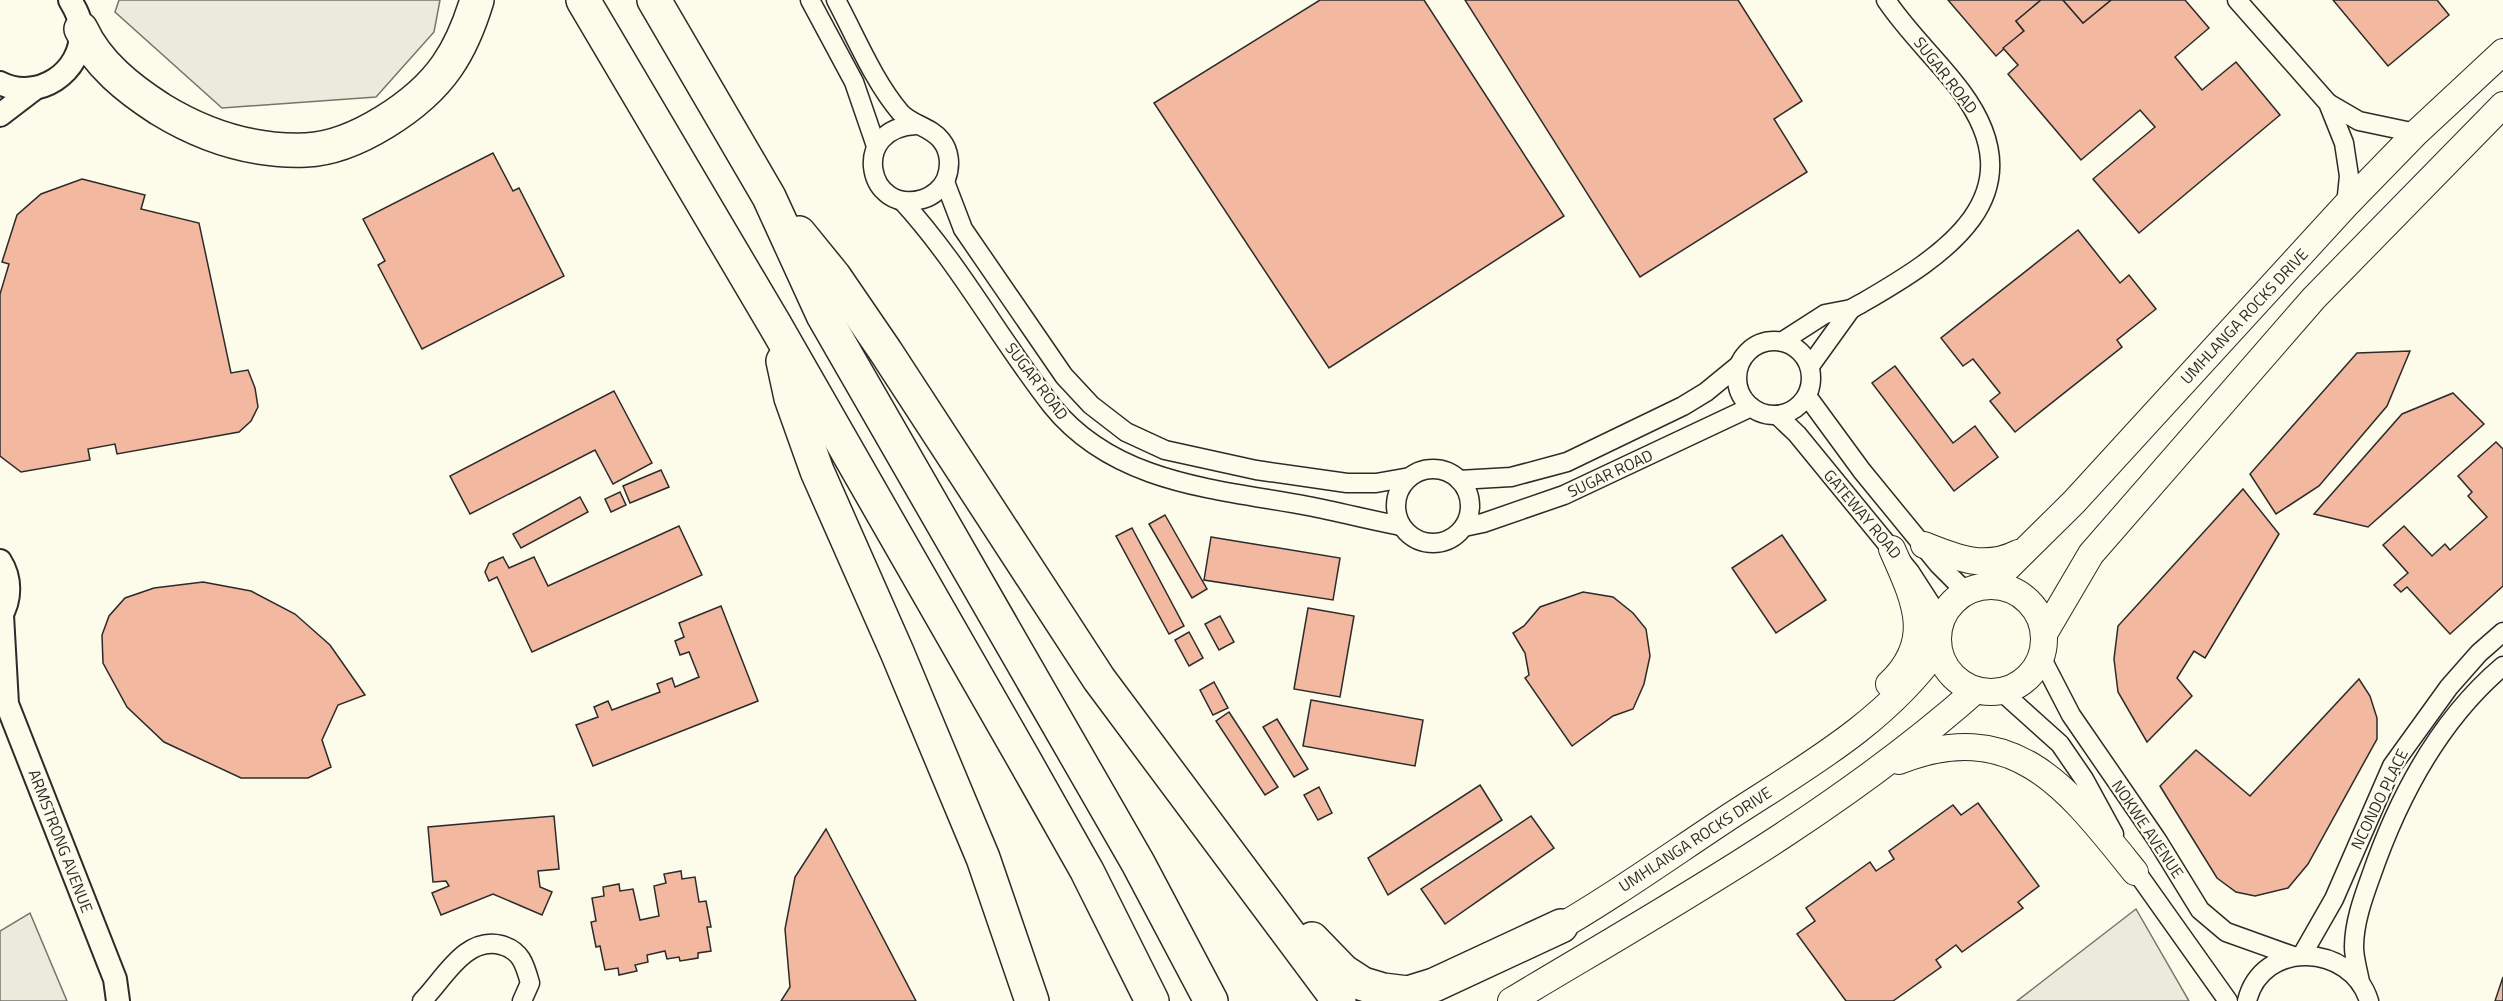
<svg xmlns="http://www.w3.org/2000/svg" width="2503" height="1001" viewBox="0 0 2503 1001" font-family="'Titillium Web',sans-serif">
  <rect width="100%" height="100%" fill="#fdfbea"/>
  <g fill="#ecebdb" stroke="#74746e" stroke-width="1.5">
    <polygon points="119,0 440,0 434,32 376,97 222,108 115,12"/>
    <polygon points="2136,909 2189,1001 2017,1001"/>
    <polygon points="30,913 67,1001 0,1001 0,931"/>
  </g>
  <g fill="#f2b8a0" stroke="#2b2b2b" stroke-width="1.5">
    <polygon points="1320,0 1424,0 1564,216 1329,368 1154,103"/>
    <polygon points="1465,0 1738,0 1802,101 1774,119 1807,172 1640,277"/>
    <polygon points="1948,0 2041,0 2016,21 2024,31 1996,56"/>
    <polygon points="2041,0 2063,0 2083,23 2111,0 2185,0 2209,28 2175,57 2202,90 2236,62 2280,115 2139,233 2093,179 2155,127 2140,110 2081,160 2008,74 2018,65 2003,48 2024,31 2016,21"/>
    <polygon points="2063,0 2111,0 2083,23"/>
    <polygon points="2333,0 2437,0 2449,15 2388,66"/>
    <polygon points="493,153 513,191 519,188 564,276 422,349 378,265 385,261 363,219"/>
    <polygon points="82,179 145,195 141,209 199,223 231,373 248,370 255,388 258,407 251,421 239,432 117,454 115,444 88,449 90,460 21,472 0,456 0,294 9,264 2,262 17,215 41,194"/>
    <polygon points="2078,230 2120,283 2129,275 2156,309 2117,340 2122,347 2015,432 1990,401 2000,393 1973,359 1963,366 1941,338"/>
    <polygon points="2410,351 2387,406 2319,486 2276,514 2250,474 2357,353"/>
    <polygon points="1895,366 1953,443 1975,426 1998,457 1954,491 1872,383"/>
    <polygon points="614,391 652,463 613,484 595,450 470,514 450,476"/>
    <polygon points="2453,393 2484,424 2368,527 2314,514 2402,414"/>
    <polygon points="2496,442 2503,449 2503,586 2450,634 2407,587 2401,592 2394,585 2408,573 2383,545 2404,526 2432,556 2445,544 2450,550 2487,517 2468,496 2472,492 2458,476"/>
    <polygon points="661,470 669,487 630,503 623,486"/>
    <polygon points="2243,489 2279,534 2205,658 2194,651 2177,678 2192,696 2147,742 2118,692 2114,659 2118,626"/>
    <polygon points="620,492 626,505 611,512 605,499"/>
    <polygon points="580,497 588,512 521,548 513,534"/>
    <polygon points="1165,515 1207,589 1192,598 1149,524"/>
    <polygon points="679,526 702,575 532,652 497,577 489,581 485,572 489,563 503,557 509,568 534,557 548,586"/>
    <polygon points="1132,528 1184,626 1169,634 1116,536"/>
    <polygon points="1782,535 1826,600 1776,633 1732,568"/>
    <polygon points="1211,537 1340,558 1333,600 1204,580"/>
    <polygon points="203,582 251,591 295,614 330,645 365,695 338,705 322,740 331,767 308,778 241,778 164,742 127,707 103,663 102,635 109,616 125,598 154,588"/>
    <polygon points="1583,592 1613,597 1633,613 1646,629 1650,656 1644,684 1633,709 1613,716 1572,746 1525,678 1529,675 1525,653 1513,633 1524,626 1540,607"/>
    <polygon points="721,606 758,701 593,766 576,725 598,717 594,707 608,701 612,710 660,692 657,684 672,678 675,687 699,677 689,652 680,655 675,641 684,637 679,623"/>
    <polygon points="1308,608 1354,616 1340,697 1294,689"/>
    <polygon points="1220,616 1234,642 1219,650 1205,624"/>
    <polygon points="1189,632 1203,658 1189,666 1175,640"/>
    <polygon points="2359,679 2370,696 2377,718 2377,739 2308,864 2288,888 2255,896 2236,892 2217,878 2160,786 2196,750 2250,796"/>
    <polygon points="1214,682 1228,708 1213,715 1200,690"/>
    <polygon points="1311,700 1423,720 1415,766 1303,746"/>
    <polygon points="1229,712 1278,787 1265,795 1216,721"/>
    <polygon points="1277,719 1308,769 1294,777 1263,727"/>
    <polygon points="1480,785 1502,820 1388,895 1368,858"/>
    <polygon points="1319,787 1332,813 1318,820 1304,795"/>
    <polygon points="1978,803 2039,886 2018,902 2023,908 1962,952 1956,945 1936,960 1941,967 1893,1001 1846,1001 1797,934 1815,921 1806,908 1870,862 1876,871 1894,859 1889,851 1953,805 1961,815"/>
    <polygon points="554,816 559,869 538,871 540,887 552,892 542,915 493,894 441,915 432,893 449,886 446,881 433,882 428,827"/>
    <polygon points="1531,816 1554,848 1445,924 1421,889"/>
    <polygon points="826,829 916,1001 781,1001 790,987 785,929 795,877"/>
    <polygon points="681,871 682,879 695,877 699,902 706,901 711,927 707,927 711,951 698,953 698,958 680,961 679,957 667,959 665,951 647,955 648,962 635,965 637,971 619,975 618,968 605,970 600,946 596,947 591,922 596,921 592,898 604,896 603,887 619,884 620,891 633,889 640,920 659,916 654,886 666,883 664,874"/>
    <polygon points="2503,977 2503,1001 2495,1001"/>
  </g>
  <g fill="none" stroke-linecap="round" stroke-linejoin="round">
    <g stroke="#2b2b2b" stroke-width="21">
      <g id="minor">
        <polyline points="810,0 854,82 876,146"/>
        <path d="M836 0C856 37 873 80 900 112 911 125 930 126 941 140 950 151 951 166 946 179 942 188 933 196 923 199 867 216 849 128 916 125"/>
        <polyline points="2237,0 2328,103 2344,143 2349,176 2346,205"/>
        <polyline points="2328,103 2359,121 2416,133"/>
        <polyline points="945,182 963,229 1064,376 1091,405 1126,432 1165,450 1256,470 1347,483 1376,483 1410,477"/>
        <path d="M902 201C960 264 1000 340 1052 406 1115 484 1217 489 1308 506 1339 512 1370 520 1401 526"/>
        <circle cx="1774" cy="378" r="37"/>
        <path d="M1783 341 1825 314 1851 309 1862 303C1945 255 2039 196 1961 91 1938 60 1908 33 1886 0"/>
        <polyline points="1810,366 1851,309"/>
        <polyline points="1807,396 1862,471 1939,565 1966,592"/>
        <polyline points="1777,415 1797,434 1910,572 1941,620"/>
        <circle cx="1433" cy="506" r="37"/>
        <polyline points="1459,480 1511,477 1567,462 1683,406 1706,392 1739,365"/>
        <polyline points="1464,527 1483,523 1564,495 1751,407"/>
        <polyline points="2041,657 2071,715 2157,840 2200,910 2226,932 2293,956"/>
        <polyline points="2001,691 2060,744 2084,779 2114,834"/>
        <polyline points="2130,863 2228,1001"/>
        <polyline points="2302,955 2334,899 2392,766 2449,687 2479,653 2503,632"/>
        <path d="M2360 982C2358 971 2354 958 2354 947 2354 923 2363 898 2371 876 2398 798 2439 720 2503 666"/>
        <path d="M422 1001C444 979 465 936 501 945 521 950 525 965 530 983L522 1001"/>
        <path d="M2247 1001C2262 939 2351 943 2369 1001"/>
      </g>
    </g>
    <g stroke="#2b2b2b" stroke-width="26">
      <g id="tertiary">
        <path d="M0 83C37 102 83 73 81 30 81 19 76 10 70 0"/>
        <polyline points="0,115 34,89"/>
        <path d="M0 561C11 578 11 600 0 617"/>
        <polyline points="2,615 7,704 115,979 118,1001"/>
      </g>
    </g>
    <g stroke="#2b2b2b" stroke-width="28">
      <g id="secondary">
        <path d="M1924 545C1956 558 1985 570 2018 553"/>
        <polyline points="1990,585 2074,502 2346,205 2416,133 2503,52"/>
        <circle cx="1991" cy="639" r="53"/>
        <polyline points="2044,634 2091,554 2314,298 2503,105"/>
        <path d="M1889 684C1936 640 1914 599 1892 549"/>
        <path d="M1899 761C2015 715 2069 790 2135 872"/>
        <path d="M1546 935C1608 900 1667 858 1726 819 1802 769 1885 724 1938 648"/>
        <path d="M1511 1001C1671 905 1836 814 1976 690"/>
      </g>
    </g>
    <g stroke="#2b2b2b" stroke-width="36">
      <g id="motorway">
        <polyline points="583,0 775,325 1026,763 1087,871 1152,1001"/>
        <polyline points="654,0 769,197 823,315 1138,863 1211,1001"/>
        <path d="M81 29C97 64 129 89 160 109 204 136 254 152 306 150 355 148 420 105 447 66 461 46 470 23 477 0"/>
        <polyline points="799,233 834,276 886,352 1099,679 1339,1001"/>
        <polyline points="783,361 791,398 817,471 897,652 983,858 1032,1001"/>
        <polyline points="1312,939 1343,971 1363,984 1383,990 1408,993 1434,985 1561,926"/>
      </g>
    </g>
    <use href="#minor" stroke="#fdfbea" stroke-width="18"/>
    <use href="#tertiary" stroke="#fdfbea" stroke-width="22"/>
    <use href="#secondary" stroke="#fdfbea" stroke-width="26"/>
    <use href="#motorway" stroke="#fdfbea" stroke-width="33"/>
  </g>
  <g text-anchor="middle" stroke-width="4.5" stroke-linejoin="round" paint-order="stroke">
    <g font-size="16" fill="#2b2b2b" stroke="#fdfbea">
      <text transform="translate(1946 75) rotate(52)" y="6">SUGAR ROAD</text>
      <text transform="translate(2244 316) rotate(-47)" y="6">UMHLANGA ROCKS DRIVE</text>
      <text transform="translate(1037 381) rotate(53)" y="6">SUGAR ROAD</text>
      <text transform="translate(1610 473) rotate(-25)" y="6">SUGAR ROAD</text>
      <text transform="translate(1863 514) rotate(50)" y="6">GATEWAY ROAD</text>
      <text transform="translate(2379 799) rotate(-64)" y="6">NCONDO PLACE</text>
      <text transform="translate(2148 829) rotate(56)" y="6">NOKWE AVENUE</text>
      <text transform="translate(1695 839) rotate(-33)" y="6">UMHLANGA ROCKS DRIVE</text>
      <text transform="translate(61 841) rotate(69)" y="6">ARMSTRONG AVENUE</text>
    </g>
  </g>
</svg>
